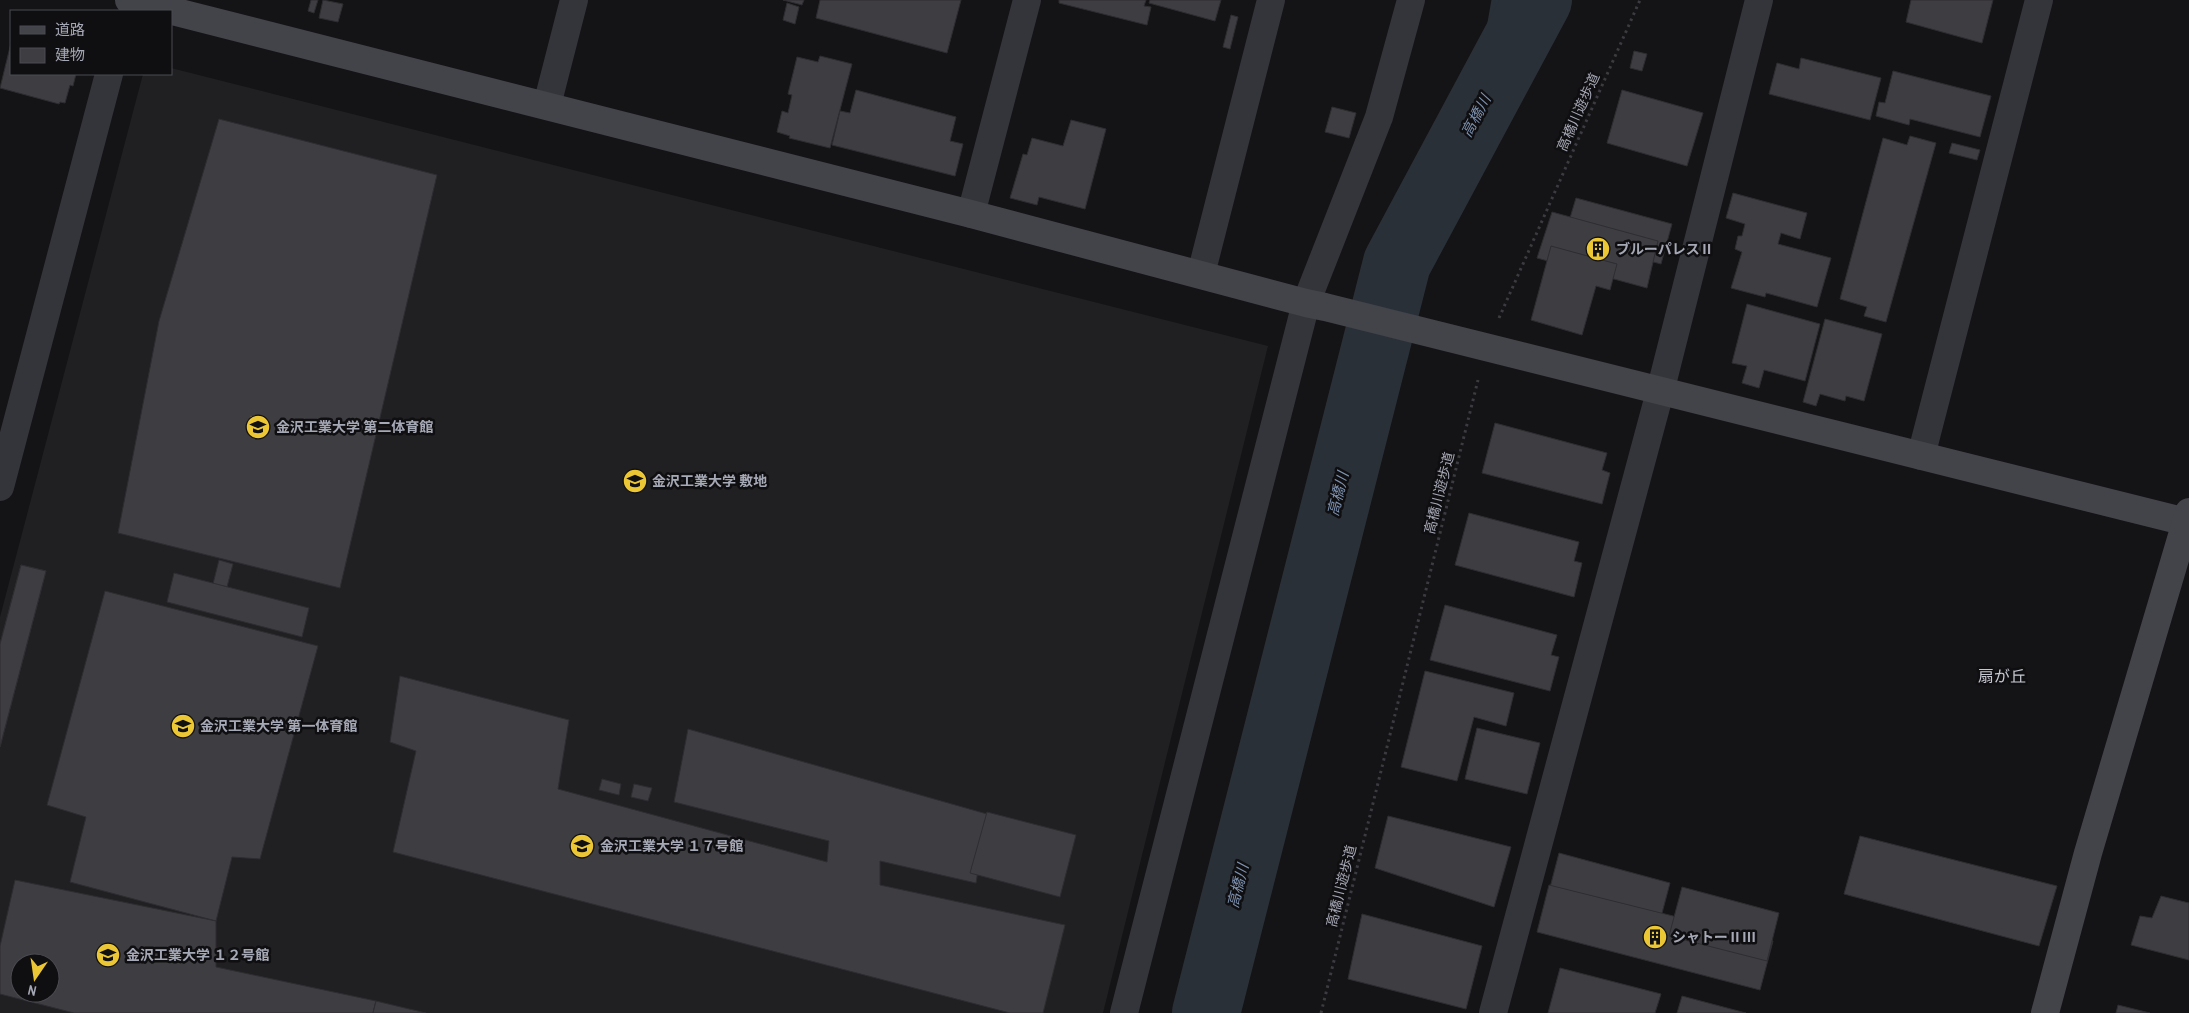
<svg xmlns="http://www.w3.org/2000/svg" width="2189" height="1013" viewBox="0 0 2189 1013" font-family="'Archivo Narrow','Noto Sans JP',sans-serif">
  <rect width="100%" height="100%" fill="#141315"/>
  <path fill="#201f22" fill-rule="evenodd" d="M171 68 1268 346 1103 1013H0V617L143 74H171ZM20 963H50V993H20Z"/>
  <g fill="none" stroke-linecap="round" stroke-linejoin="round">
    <polyline stroke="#2a3038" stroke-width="11" points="1477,114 1497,0"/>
    <polyline stroke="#2a3038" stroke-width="68" points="1206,1013 1397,263 1538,0"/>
  </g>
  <g fill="#3e3d42" stroke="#2e2d31" fill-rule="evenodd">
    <polygon points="311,0 318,0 314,13 308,11"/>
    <polygon points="323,0 343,4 338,22 319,18"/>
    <polygon points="783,0 804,0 802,5"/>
    <polygon points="820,0 961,0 947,53 816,18"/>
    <polygon points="1059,0 1146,0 1144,6 1151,7 1147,25 1059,3"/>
    <polygon points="1150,0 1221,0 1215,21 1149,3"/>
    <polygon points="1911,0 1993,0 1982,43 1906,22"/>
    <polygon points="787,3 799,7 795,24 783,20"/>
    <polygon points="1231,15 1238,17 1230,49 1223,47"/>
    <polygon points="11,43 11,74 76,74 73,86 70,85 65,103 60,102 59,104 0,88"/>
    <polygon points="1634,51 1647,54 1642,71 1630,68"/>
    <polygon points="820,56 852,64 830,148 789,138 790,136 777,132 782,111 788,113 792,95 788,94 797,57 818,62"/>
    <polygon points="1801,58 1881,78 1870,120 1769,94 1777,63 1799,69"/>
    <polygon points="1893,71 1991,96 1980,137 1910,119 1909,125 1876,116 1879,102 1885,103"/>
    <polygon points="856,90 956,117 950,141 963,144 955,176 832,145 840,111 850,113"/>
    <polygon points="1622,90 1703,113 1687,166 1607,143"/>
    <polygon points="1332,107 1356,113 1349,138 1325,132"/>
    <polygon points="219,119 437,175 340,588 118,533 159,321"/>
    <polygon points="1071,120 1106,129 1085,209 1039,197 1037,205 1010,198 1023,154 1027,155 1032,138 1063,146"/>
    <polygon points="1910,136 1936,143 1886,322 1864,316 1867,307 1840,299 1883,138 1907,145"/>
    <polygon points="1952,143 1980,150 1977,160 1949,153"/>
    <polygon points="1733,193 1807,213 1800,239 1781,233 1778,244 1831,258 1817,307 1766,293 1765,297 1731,288 1742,252 1735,249 1738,236 1742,236 1745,224 1726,218"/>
    <polygon points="1576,198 1672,224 1661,264 1564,238"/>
    <polygon points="1552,212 1658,241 1647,288 1537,258"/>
    <polygon points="1551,246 1617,264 1610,290 1596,286 1582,335 1531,320"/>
    <polygon points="1747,304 1820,324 1805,381 1764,370 1759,388 1742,383 1747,366 1732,363"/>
    <polygon points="1825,319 1882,334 1864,401 1846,396 1845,401 1820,394 1816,406 1803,402"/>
    <polygon points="1495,423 1607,453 1602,470 1610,473 1602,504 1482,473"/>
    <polygon points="1469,513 1579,542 1574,561 1582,563 1574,597 1455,565"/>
    <polygon points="219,560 233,564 227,587 213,584"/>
    <polygon points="21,565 46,571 0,747 0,644"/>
    <polygon points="21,565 46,571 0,747 0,644"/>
    <polygon points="174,573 309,608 302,637 167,602"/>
    <polygon points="105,591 318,646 260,859 232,857 216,921 70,882 86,817 47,805"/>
    <polygon points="1445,605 1557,635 1551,655 1559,657 1550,691 1430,660"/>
    <polygon points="1425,671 1514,693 1506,726 1474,717 1457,781 1401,767"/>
    <polygon points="400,676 569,720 558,789 827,862 829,841 674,802 688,729 987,814 976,883 880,861 880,885 1065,925 1043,1013 1010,1013 393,852 416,751 390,742"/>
    <polygon points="1477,728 1540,743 1527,794 1465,779"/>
    <polygon points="602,779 621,784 619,795 599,790"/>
    <polygon points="634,784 652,788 648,801 631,797"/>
    <polygon points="987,812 1076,835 1060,897 970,873"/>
    <polygon points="1388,816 1511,847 1494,907 1375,868"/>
    <polygon points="1860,836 2057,886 2039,946 1844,894"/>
    <polygon points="1559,853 1670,883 1657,932 1546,903"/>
    <path d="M15 880 216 921V967L376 1001 373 1013H74L0 994V946ZM20 963H50V993H20Z"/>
    <polygon points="1549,885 1773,941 1760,990 1537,932"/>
    <polygon points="1682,887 1779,913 1767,961 1669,936"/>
    <polygon points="2161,896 2189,903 2189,960 2131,945 2140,916 2152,918"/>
    <polygon points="1362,914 1482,946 1466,1009 1348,979"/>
    <polygon points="1560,968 1661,994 1655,1013 1548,1013"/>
    <polygon points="1682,996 1746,1013 1677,1013"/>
    <polygon points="376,1001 426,1013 373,1013"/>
    <polygon points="2118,1005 2150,1013 2116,1013"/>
  </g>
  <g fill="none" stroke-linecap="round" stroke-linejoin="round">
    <g stroke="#3b3b41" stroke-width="3" stroke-dasharray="2.5 4" stroke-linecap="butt">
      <polyline points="1499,318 1640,0"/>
      <polyline points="1321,1013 1478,380"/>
    </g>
    <g stroke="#34353a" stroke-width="28">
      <polyline points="547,105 574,0"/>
      <polyline points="971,214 1027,0"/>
      <polyline points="1201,274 1271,0"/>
      <polyline points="1921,456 2039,0"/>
      <polyline points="0,487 109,74"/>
      <polyline points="1124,1013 1306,303 1379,117 1411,0"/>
      <polyline points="1493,1013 1660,392 1759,0"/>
    </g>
    <g stroke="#43434a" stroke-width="28">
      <polyline points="129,0 971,214 1306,303 1325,307 2186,522"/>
      <polyline points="2045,1013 2088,853 2189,512"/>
    </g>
  </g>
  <defs>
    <g id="building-disc" transform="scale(1.25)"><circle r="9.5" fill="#ecc735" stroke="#0f0e10"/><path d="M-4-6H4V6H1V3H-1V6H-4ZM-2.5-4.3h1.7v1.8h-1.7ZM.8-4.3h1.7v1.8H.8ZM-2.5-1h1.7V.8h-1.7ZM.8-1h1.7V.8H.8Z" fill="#111"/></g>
    <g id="university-disc" transform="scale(1.25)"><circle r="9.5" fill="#ecc735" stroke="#0f0e10"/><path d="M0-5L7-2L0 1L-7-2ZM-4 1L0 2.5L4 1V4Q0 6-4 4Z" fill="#111"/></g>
  </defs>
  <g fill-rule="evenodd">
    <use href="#building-disc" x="1598" y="249"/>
    <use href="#university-disc" x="258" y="427"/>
    <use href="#university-disc" x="635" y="481"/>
    <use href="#university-disc" x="183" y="726"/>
    <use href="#university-disc" x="582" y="846"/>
    <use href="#building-disc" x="1655" y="937"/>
    <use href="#university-disc" x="108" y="955"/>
  </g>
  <g text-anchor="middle" stroke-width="5" stroke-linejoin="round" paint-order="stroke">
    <g font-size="14" fill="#a5a8b5" stroke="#0f0e10">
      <text transform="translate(1578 112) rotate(-66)" y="5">高橋川遊歩道</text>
      <text transform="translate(1439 493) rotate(-76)" y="5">高橋川遊歩道</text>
      <text transform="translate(1341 886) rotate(-76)" y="5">高橋川遊歩道</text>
    </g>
    <g font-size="14" font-weight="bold" fill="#a5a8b5" stroke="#0f0e10" text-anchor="start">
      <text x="1616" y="254">ブルーパレスⅡ</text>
      <text x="276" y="432">金沢工業大学 第二体育館</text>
      <text x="652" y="486">金沢工業大学 敷地</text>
      <text x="200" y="731">金沢工業大学 第一体育館</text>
      <text x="600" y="851">金沢工業大学 １７号館</text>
      <text x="1672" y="942">シャトーⅡⅢ</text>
      <text x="126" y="960">金沢工業大学 １２号館</text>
    </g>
    <g font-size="15" font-style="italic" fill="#7d91af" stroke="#0f0e10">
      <text transform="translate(1476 116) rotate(-62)" y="5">高橋川</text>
      <text transform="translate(1338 494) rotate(-76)" y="5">高橋川</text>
      <text transform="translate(1238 886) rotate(-76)" y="5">高橋川</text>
    </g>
    <g font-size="16" fill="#c6c8d1" stroke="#0f0e10">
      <text x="2002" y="682">扇が丘</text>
    </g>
  </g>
  <rect x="10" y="10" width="162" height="65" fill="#0f0e10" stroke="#4b4c52"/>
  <rect x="20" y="26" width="25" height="8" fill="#43434a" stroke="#4b4c52"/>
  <text x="55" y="35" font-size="15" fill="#a5a8b5">道路</text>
  <rect x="20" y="48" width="25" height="15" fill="#3e3d42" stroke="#4b4c52"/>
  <text x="55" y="60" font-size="15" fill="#a5a8b5">建物</text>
  <g transform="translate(35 978) rotate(193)"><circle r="24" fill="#0f0e10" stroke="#4b4c52"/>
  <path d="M0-4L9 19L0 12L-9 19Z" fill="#ecc735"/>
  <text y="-8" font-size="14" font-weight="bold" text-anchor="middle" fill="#a5a8b5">N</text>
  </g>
</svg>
